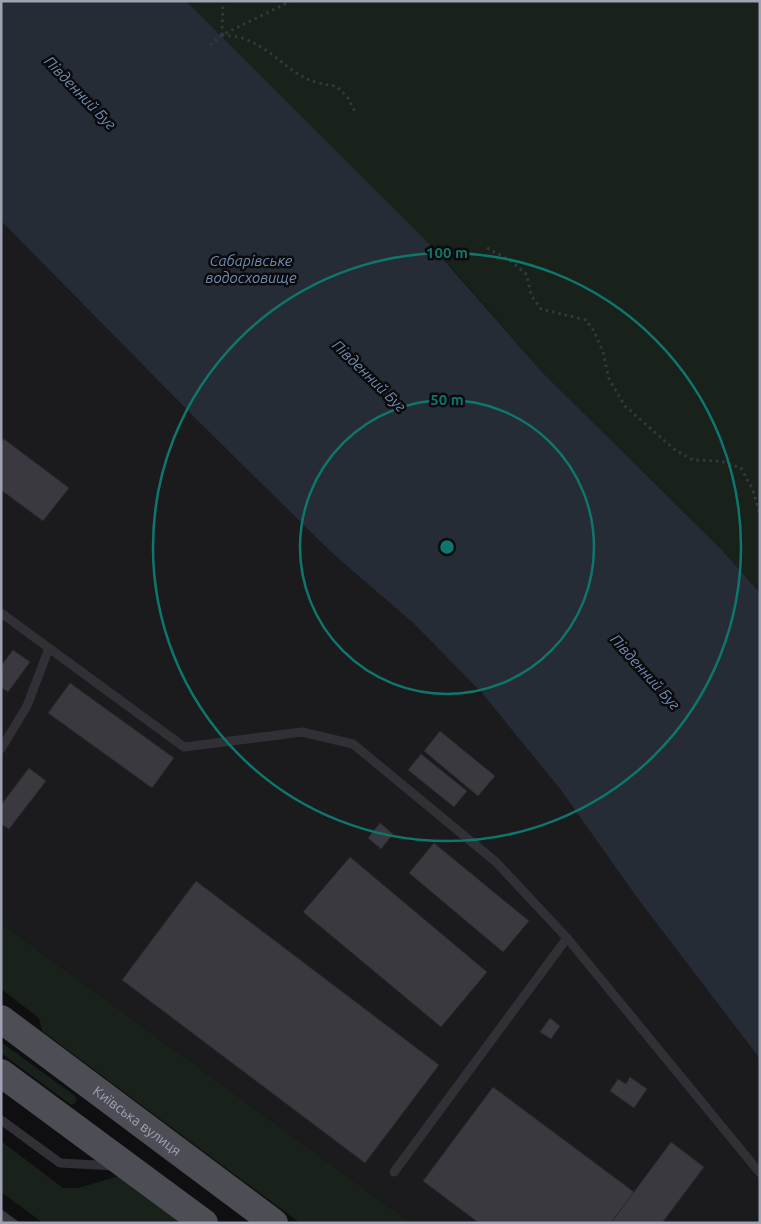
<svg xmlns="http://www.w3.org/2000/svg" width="761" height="1224" viewBox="0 0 761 1224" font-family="Ubuntu,sans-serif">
  <rect width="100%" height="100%" fill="#0f0f11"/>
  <polygon fill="#1b1b1e" points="1,221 198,421 332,553 413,623 481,692 560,789 638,899 760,1059 760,1223 411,1223 1,923"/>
  <g fill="#19211b">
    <polygon points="186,1 760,1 760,593 723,551 542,372 449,265"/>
    <polygon points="1,923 411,1223 300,1223 42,1031 39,1018 1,989"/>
    <polygon points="1,1042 75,1096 77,1100 74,1104 70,1104 1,1053"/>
    <polygon points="1,1141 63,1188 78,1188 119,1176 182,1223 43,1223 1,1192"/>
  </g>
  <polygon fill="#252c35" points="1,1 186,1 436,251 542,372 723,551 760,593 760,1059 638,899 560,789 481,692 413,623 332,553 198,421 1,221"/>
  <g fill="#39393f" stroke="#2a292d">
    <polygon points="4,439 69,488 43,521 1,490 1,443"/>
    <polygon points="13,650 30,662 8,692 1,687 1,666"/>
    <polygon points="70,683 174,758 152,788 48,713"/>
    <polygon points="440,731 495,776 478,796 424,751"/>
    <polygon points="421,754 467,791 454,807 408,770"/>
    <polygon points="29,768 46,781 9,829 1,824 1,805"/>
    <polygon points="380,823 393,834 381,849 368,838"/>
    <polygon points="434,843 529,921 503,952 409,873"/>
    <polygon points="350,857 487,972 441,1027 303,912"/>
    <polygon points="196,881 439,1065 365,1163 122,980"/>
    <polygon points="550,1018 560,1026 551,1039 540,1032"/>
    <polygon points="630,1077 647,1089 634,1108 610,1091 618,1079 626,1084"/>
    <polygon points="493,1087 634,1192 611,1223 479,1223 423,1181"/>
    <polygon points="671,1142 704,1167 662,1223 611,1223"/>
    <polygon points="1,1209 20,1223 1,1223"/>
  </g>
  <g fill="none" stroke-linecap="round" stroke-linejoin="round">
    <g stroke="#36373d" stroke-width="3" stroke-dasharray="2.5 4" stroke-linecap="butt">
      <path d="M222 35C229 36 238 36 245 39 283 54 290 82 336 86L348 98 355 112"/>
      <polyline points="222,35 223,1"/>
      <polyline points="210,45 222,35 291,1"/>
      <polyline points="487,248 511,261 527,275 531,295 541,309 586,320 594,331 603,352 609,379 625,406 675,450 693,460 720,461 741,468 753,490 760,514"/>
    </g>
    <g stroke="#303036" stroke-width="9">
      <polyline points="1,613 184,747 302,732 353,744 496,862 567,938 760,1173"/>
      <polyline points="1,749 27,706 49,648"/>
      <polyline points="1,1120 60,1163 115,1166"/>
      <polyline points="394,1172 567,938"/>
    </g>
    <g stroke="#4c4d55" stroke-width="28">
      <path id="s1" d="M1 1019 274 1223"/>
      <polyline points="1,1073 204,1223"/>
    </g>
  </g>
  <g fill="none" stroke="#0f766e" stroke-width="2.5">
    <circle cx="447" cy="547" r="147"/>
    <circle cx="447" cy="547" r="294"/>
  </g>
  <g text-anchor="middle" stroke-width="5" stroke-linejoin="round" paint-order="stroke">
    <g font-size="14" fill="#9fa3b3" stroke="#0b0a0c">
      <text dy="5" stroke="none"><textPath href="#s1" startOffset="170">Київська вулиця</textPath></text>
    </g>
    <g font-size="15" font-style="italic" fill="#728cb2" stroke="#0b0a0c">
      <text transform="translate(80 93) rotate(46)" y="5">Південний Буг</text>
      <text x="251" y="266">Сабарівське<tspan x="251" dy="17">водосховище</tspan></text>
      <text transform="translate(369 376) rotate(44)" y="5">Південний Буг</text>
      <text transform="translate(645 672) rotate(48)" y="5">Південний Буг</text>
    </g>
  </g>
  <circle cx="447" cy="547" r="8" fill="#0f766e" stroke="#0b0a0c" stroke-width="2.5"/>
  <g font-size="15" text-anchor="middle" font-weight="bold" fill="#0f766e" stroke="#0b0a0c" stroke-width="5" stroke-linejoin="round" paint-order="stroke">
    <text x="447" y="258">100 m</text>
    <text x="447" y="405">50 m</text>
  </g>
  <rect width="761" height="1224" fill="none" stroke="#9fa3b3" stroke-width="5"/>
</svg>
